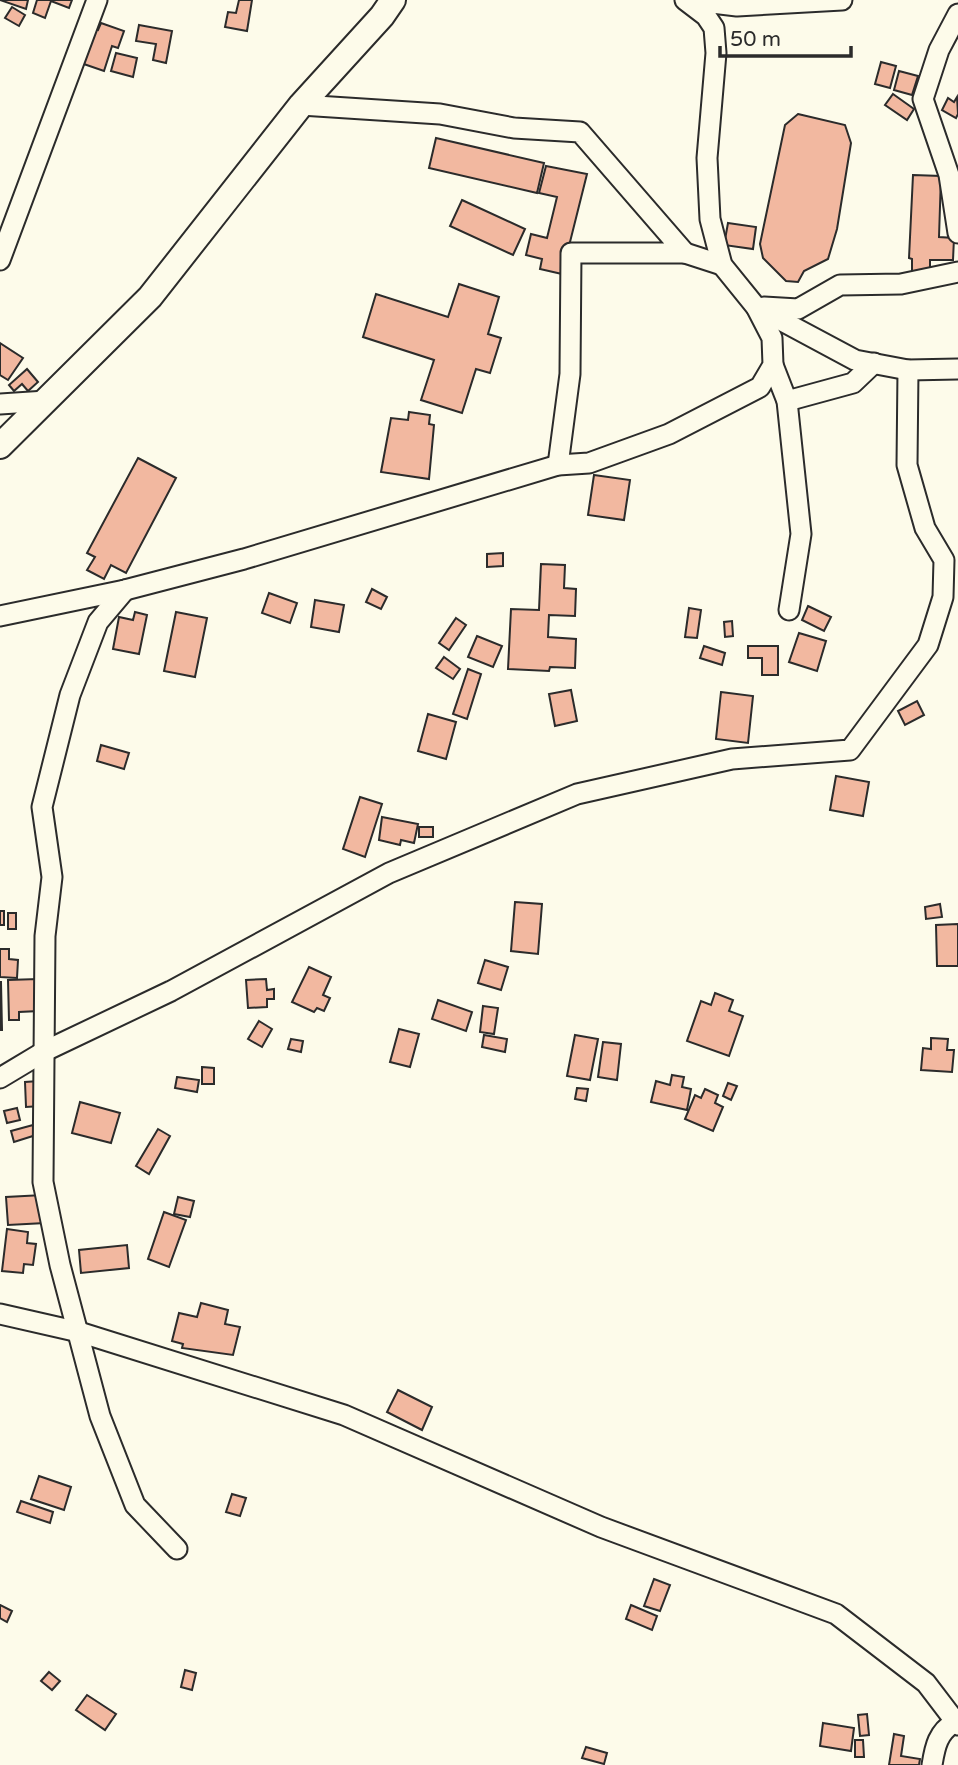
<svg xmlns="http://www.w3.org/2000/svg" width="958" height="1765" viewBox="0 0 958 1765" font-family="'Varela Round',sans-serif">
  <rect width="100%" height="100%" fill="#fdfbea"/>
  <g fill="#f2b8a0" stroke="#2b2b2b" stroke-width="2">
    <polygon points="0,0 28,0 26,9"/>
    <polygon points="37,0 72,0 69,8 51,1 45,18 33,13"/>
    <polygon points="239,0 252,0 247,31 225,27 228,12 236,13"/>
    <polygon points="12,7 25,15 19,26 5,18"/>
    <polygon points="101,23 124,31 118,48 112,46 104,71 78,62 89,27 98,30"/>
    <polygon points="139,25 172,31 166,63 153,60 156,44 136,41"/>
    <polygon points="116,53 137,58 133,77 111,71"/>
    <polygon points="881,62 896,66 890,88 875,84"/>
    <polygon points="899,71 918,76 912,95 894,90"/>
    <polygon points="893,94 914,109 907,120 885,105"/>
    <polygon points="957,97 958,114 956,118 942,110 948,98 954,102"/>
    <polygon points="798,114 845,125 851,143 837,229 828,259 804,271 798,282 786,281 763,258 760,244 785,125"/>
    <polygon points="436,138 544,163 537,193 429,168"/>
    <polygon points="546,166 587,174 562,274 540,269 542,259 526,255 531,234 547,238 557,197 539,193"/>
    <polygon points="913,175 941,176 939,237 954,238 953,260 930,260 930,272 912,271 912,259 909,258"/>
    <polygon points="462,200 525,229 513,255 450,226"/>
    <polygon points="728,223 756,227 753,249 724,245"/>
    <polygon points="459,284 499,297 488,334 501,338 490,373 476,369 462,413 421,400 434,360 363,337 376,294 448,317"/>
    <polygon points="0,343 23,358 8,380 0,375"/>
    <polygon points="27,369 38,382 28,391 22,384 14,391 9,385"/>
    <polygon points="409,412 430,415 429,424 434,425 429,479 381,472 391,418 408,420"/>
    <polygon points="138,458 176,478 126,573 111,565 104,579 87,570 95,557 87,553"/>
    <polygon points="594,475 630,480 624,520 588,515"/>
    <polygon points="503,553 503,566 487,567 487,554"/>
    <polygon points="541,564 565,565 564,588 576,589 575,616 549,615 548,637 576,639 575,668 550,667 549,671 508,669 511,609 539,610"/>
    <polygon points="372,589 387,597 381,609 366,602"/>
    <polygon points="269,593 297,603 290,623 262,613"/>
    <polygon points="315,600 344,605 339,632 311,627"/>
    <polygon points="808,606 831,617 824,631 802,620"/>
    <polygon points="689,608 701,610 697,638 685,637"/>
    <polygon points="135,612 147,615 139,654 113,649 119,617 133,620"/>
    <polygon points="176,612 207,618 195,677 164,671"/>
    <polygon points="456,618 466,625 449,650 439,643"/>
    <polygon points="732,621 733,636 725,637 724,622"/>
    <polygon points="799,633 826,641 817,671 789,662"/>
    <polygon points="477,636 502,646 493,667 468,657"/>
    <polygon points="704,646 725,653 722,665 700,658"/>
    <polygon points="748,646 778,646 778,675 762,675 762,658 748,658"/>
    <polygon points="444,657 460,669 453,679 436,668"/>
    <polygon points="468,669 481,674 467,719 453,714"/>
    <polygon points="571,690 577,721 555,726 549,694"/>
    <polygon points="721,692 753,696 748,743 716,739"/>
    <polygon points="917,701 924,715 905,725 898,711"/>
    <polygon points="428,714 456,722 446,759 418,751"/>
    <polygon points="101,745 129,753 124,769 97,761"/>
    <polygon points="836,776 869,782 863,816 830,810"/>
    <polygon points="360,797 382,804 365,857 343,849"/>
    <polygon points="382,817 418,824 414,843 401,840 400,845 379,840"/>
    <rect x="419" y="827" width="14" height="10"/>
    <polygon points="515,902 542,904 538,954 511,951"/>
    <polygon points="940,904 942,917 926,919 925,907"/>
    <rect x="0" y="911" width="4" height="14"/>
    <rect x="8" y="913" width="8" height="16"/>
    <polygon points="958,924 958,966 937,966 936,925"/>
    <polygon points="0,949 9,949 9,959 18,960 17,978 0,977"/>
    <polygon points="485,960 508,967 501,990 478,983"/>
    <polygon points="309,967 331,977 323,995 330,998 324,1011 317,1008 314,1012 292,1002"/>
    <polygon points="38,979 39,1011 19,1012 19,1020 9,1020 8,980"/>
    <polygon points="266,979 267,990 274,989 274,999 267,999 267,1007 248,1008 246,980"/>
    <polygon points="0,982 1,982 2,1030 0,1030"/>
    <polygon points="715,993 733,1000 729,1011 743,1016 729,1056 687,1041 701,1001 711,1005"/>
    <polygon points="438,1000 472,1012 466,1031 432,1019"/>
    <polygon points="483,1006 498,1008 494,1034 480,1032"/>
    <polygon points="259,1021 272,1029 262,1047 248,1039"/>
    <polygon points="399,1029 419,1034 410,1067 390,1062"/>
    <polygon points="484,1035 507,1039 505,1052 482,1047"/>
    <polygon points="575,1035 598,1039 590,1080 567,1076"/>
    <polygon points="931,1038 948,1039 947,1050 954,1050 952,1072 921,1070 923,1048 931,1049"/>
    <polygon points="291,1039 303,1041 301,1052 288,1049"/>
    <polygon points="603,1042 621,1044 617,1080 598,1077"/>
    <polygon points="202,1067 214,1068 214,1084 202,1084"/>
    <polygon points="672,1075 684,1077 682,1087 691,1089 687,1110 651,1102 656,1081 670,1085"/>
    <polygon points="177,1077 199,1080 197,1092 175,1088"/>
    <polygon points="39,1081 41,1106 26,1107 25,1082"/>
    <polygon points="728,1083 737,1086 731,1100 723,1096"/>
    <polygon points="577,1088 588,1089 586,1101 575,1099"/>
    <polygon points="705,1089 718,1095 715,1103 723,1107 713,1131 685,1119 695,1095 701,1098"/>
    <polygon points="80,1102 120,1113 111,1143 72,1133"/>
    <polygon points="17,1108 20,1120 7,1123 4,1111"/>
    <polygon points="33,1125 36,1135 14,1142 11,1131"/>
    <polygon points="158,1129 170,1136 149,1174 136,1166"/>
    <polygon points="43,1195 45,1223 8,1225 6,1197"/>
    <polygon points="178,1197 194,1201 190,1217 174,1214"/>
    <polygon points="164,1212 186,1220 169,1267 148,1259"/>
    <polygon points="7,1229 28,1232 27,1243 36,1244 33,1265 24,1264 23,1273 2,1271"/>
    <polygon points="127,1245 129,1268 81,1273 79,1250"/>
    <polygon points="201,1303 228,1310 225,1324 240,1327 233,1355 182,1348 183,1344 172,1341 179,1313 197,1317"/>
    <polygon points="398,1390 432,1407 422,1430 387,1412"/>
    <polygon points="39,1476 71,1487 64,1510 31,1499"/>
    <polygon points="232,1494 246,1498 240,1516 226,1512"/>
    <polygon points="21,1501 53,1512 50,1523 17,1512"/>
    <polygon points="654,1579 670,1585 660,1611 644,1606"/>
    <polygon points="0,1605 12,1611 7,1622 0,1618"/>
    <polygon points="631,1605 657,1616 652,1630 626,1619"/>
    <polygon points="185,1670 196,1673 192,1690 181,1687"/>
    <polygon points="49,1672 60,1681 52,1690 41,1681"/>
    <polygon points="87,1695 116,1714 105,1730 76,1710"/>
    <polygon points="867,1714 869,1735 860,1736 858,1715"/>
    <polygon points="823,1723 854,1728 851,1751 820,1746"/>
    <polygon points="894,1734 904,1736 901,1756 920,1759 919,1765 889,1765"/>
    <polygon points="855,1740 863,1740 864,1757 855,1757"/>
    <polygon points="586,1747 607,1753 604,1764 582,1758"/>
  </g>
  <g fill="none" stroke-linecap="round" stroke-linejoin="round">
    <g stroke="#2b2b2b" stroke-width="23">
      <g id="minor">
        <polyline points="687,0 737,6 842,0"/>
        <polyline points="958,14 939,50 923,99 949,175 958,233"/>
        <polyline points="301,105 440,114 514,128 580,132 685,253 571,253 570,374 558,465"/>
        <polyline points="685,253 722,265"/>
        <polyline points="0,260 97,0"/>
        <polyline points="756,307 855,360 908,370 958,369"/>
        <polyline points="764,307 798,309 840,285 901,284 958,272"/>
        <polyline points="773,365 787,401 801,534 789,610"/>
        <polyline points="787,401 853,383 874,363"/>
        <polyline points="0,404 46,401"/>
        <polyline points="125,590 98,622 70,695 42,807 52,877 45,936 43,1182 60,1265 100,1416 135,1505 177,1549"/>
        <polyline points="0,616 125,590 244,559 558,465 589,463 669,434 760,387 773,365 772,338 756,307 722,265 710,219 707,158 716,53 714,28 706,16 685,0"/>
        <polyline points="0,1078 45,1051 171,991 389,873 577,794 732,759 850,750 928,645 943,597 944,560 925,528 907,465 908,370"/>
        <polyline points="0,1314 79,1332 344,1415 601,1527 836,1614 926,1683 958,1725"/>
        <path d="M932 1765C935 1746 938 1732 955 1722"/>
      </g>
    </g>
    <g stroke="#2b2b2b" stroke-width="28">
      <polyline id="major" points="0,446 150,297 301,105 382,16 393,0"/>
    </g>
    <use href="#minor" stroke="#fdfbea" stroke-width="19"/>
    <use href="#major" stroke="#fdfbea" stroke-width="24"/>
  </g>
  <path d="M720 46v10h131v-10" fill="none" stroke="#2b2b2b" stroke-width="3.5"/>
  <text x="730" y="46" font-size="21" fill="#2b2b2b" stroke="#fdfbea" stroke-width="5" paint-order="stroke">50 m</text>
</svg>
